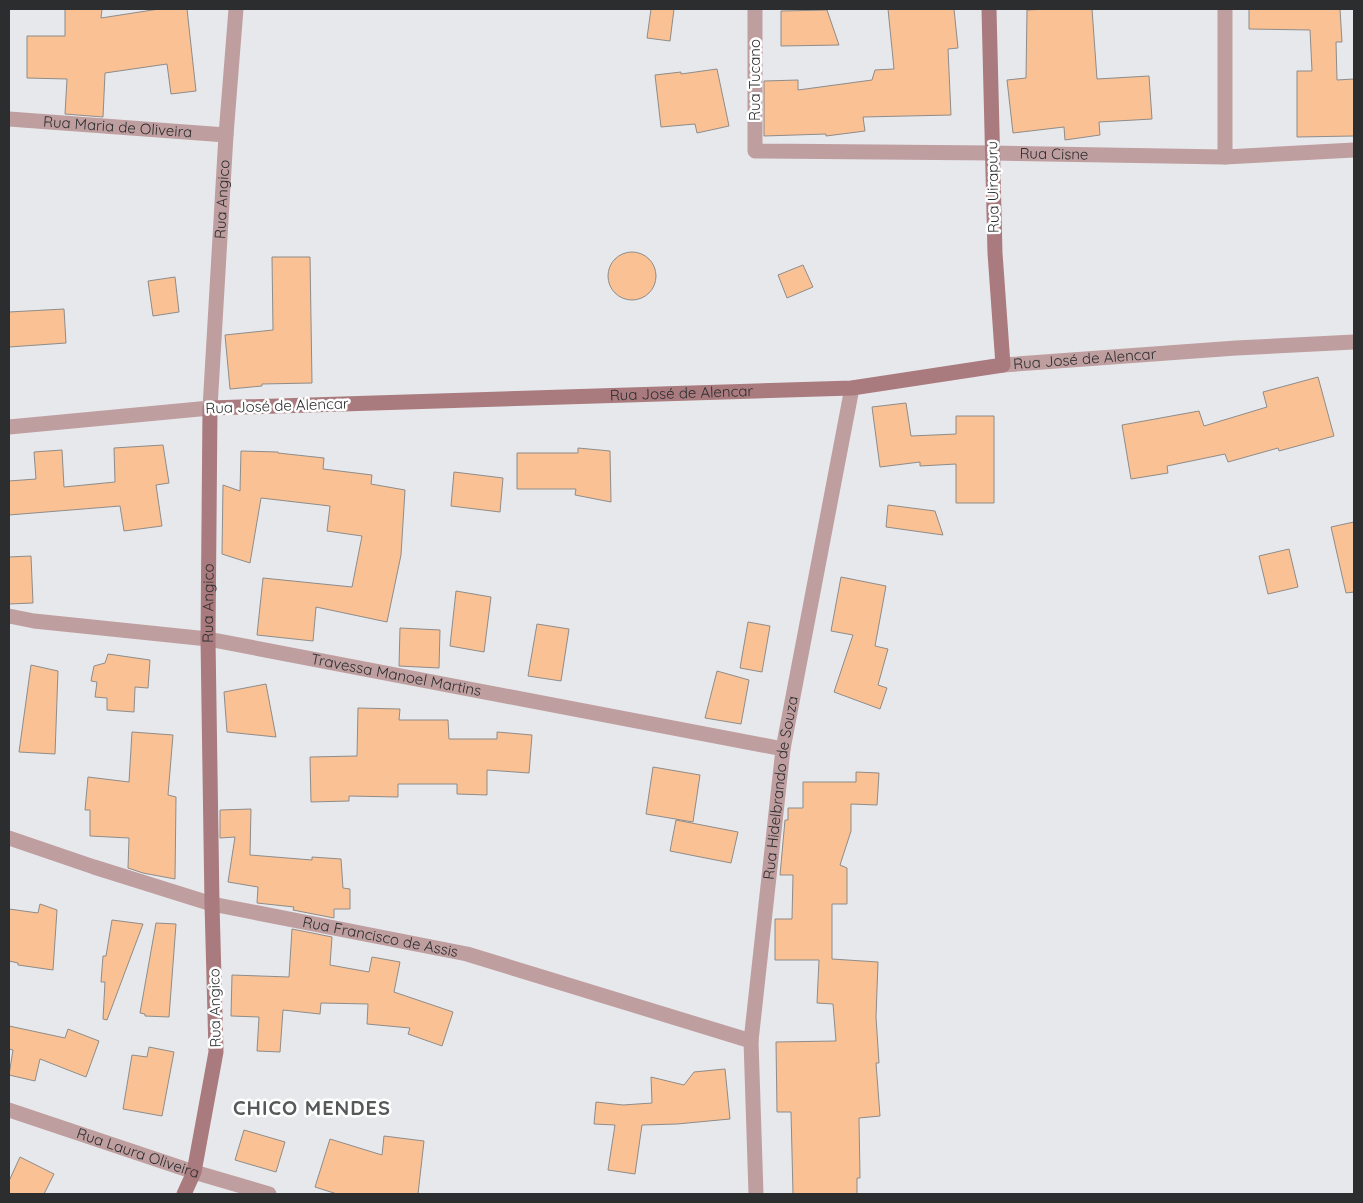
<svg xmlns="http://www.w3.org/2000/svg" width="1363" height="1203" viewBox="0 0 1363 1203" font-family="Quicksand,sans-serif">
  <rect width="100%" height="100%" fill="#e7e8ec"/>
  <g fill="#f9c194" stroke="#8f8c8a">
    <polygon points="65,9 102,9 101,18 159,9 187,9 196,91 171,94 167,64 105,73 103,117 65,114 67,79 27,78 27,36 65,36"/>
    <polygon points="651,9 674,9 670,41 647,38"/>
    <polygon points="888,9 954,9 958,48 948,49 951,115 863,117 865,131 826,136 826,134 764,136 764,81 798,80 798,90 872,80 875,70 894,69"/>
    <polygon points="1050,9 1092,9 1097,79 1149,76 1152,119 1099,122 1100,135 1065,140 1064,127 1013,133 1007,80 1026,78 1027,10"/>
    <polygon points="1249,9 1340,9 1342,42 1336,42 1337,80 1354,79 1354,136 1297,137 1297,71 1312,71 1310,30 1249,29"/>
    <polygon points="827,10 839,45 781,46 781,11"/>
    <polygon points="717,69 729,126 697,133 695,124 661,127 655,75 681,72 681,74"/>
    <circle cx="632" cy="276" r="24"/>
    <polygon points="272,257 310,257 312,383 262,384 262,386 230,389 225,335 273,330"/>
    <polygon points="803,265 813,287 787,298 778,275"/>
    <polygon points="175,277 179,312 153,316 148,281"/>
    <polygon points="64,309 66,343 9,347 9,312"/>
    <polygon points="1318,377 1334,436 1279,451 1278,448 1228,462 1225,454 1167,466 1168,473 1131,479 1122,425 1199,411 1204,426 1267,407 1263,392"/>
    <polygon points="906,403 911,436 956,434 956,416 994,416 994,503 956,503 956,464 920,466 920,462 880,467 872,407"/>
    <polygon points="163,445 169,483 156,485 162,526 124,531 120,506 9,515 9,481 36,479 34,452 62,450 64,487 115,482 114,448"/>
    <polygon points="578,448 610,451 611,502 575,495 576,489 517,489 517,453 578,453"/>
    <polygon points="241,451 278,452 278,453 324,458 323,469 372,475 371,484 405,490 401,555 387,622 316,607 313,641 257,635 263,578 352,587 362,536 327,531 330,506 261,498 250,563 222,554 223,485 240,491"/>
    <polygon points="454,472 503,478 500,512 451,506"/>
    <polygon points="888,505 935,511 943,535 886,527"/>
    <polygon points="1354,522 1354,592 1346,593 1331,527"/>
    <polygon points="1289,549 1298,587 1268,594 1259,556"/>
    <polygon points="31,556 33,603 9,604 9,557"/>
    <polygon points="841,577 886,586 875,646 888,649 878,685 887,688 880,709 834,692 853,635 831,631"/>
    <polygon points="456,591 491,597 484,652 450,646"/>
    <polygon points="748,622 770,626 762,672 740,668"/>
    <polygon points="537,624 569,629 561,681 528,676"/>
    <polygon points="400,628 440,630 439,668 399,666"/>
    <polygon points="108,654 150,660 148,688 135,687 134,712 107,710 107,698 95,697 97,682 91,681 94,666 105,663"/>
    <polygon points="31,665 58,671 55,754 19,752"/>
    <polygon points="717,671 749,680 741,724 705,718"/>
    <polygon points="266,684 276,737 227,732 224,692"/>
    <polygon points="358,708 400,709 399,720 448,720 449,739 497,739 497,732 532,735 529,773 487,770 487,795 457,794 457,784 398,784 398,797 349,796 349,801 311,802 310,757 357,756"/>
    <polygon points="132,732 173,735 168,795 176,797 175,879 143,873 128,868 129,838 90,836 90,810 85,810 88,777 129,782"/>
    <polygon points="653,767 700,775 693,822 646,814"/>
    <polygon points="856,772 879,773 877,805 851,804 851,831 840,865 847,868 847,904 832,904 832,959 878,962 876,1017 879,1063 876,1063 880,1116 859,1118 860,1178 857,1178 857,1194 793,1194 791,1112 777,1112 776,1042 836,1041 833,1004 817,1003 819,960 775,960 775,919 792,919 793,875 780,875 785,820 788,820 788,808 803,808 803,782 856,782"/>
    <polygon points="251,809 250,855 312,860 312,857 341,859 343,888 350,889 350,909 334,909 334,918 293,910 294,907 257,903 258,887 228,882 235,837 220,838 220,810"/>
    <polygon points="676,820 738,832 731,863 670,851"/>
    <polygon points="40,904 57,910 53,970 18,965 18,963 9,961 9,909 38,913"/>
    <polygon points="112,920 143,924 107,1020 103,1019 105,982 101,982 103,956 106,956"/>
    <polygon points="156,923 176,924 169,1017 145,1016 145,1014 140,1013"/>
    <polygon points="292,929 332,937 330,965 369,972 372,957 400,962 394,992 453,1012 442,1046 408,1034 410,1028 367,1024 368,1004 321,1003 320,1014 283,1010 280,1052 257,1051 259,1017 231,1016 232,975 289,977"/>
    <polygon points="9,1026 65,1038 68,1029 99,1041 86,1077 40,1059 35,1081 9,1075 13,1050 9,1049"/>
    <polygon points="149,1047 174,1052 162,1116 123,1109 132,1055 147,1057"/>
    <polygon points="725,1069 730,1119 677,1124 642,1125 635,1174 608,1170 615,1125 594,1124 596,1102 623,1105 652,1103 651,1077 684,1085 694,1072"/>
    <polygon points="244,1130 285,1142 276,1172 235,1160"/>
    <polygon points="384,1136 424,1141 418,1194 337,1194 315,1187 330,1139 382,1155"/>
    <polygon points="20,1157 54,1174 44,1194 9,1194 9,1181"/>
  </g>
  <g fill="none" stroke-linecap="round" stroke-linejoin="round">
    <g stroke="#bf9ea0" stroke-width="15">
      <path id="s1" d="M755 9V151L993 153 1225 157 1354 150"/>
      <polyline points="1225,9 1225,157"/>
      <path id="s2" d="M9 119 226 135"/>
      <path id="s3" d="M1003 365 1236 348 1354 342"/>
      <path id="s4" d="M9 427 210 408 226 135 236 9"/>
      <path id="s5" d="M9 616 34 621 208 639 783 749"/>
      <path id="s6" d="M9 838 94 867 212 904 467 954 751 1041"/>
      <path id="s7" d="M9 1110 194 1172 269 1194"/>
      <path id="s8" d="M756 1194 751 1041 783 749 852 388"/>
    </g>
    <path stroke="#a97a7e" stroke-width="15" id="s9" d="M184 1194 194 1172 216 1052 212 904 208 639 210 408 852 388 1003 365 995 253 989 9"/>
  </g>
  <g text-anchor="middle" stroke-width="5" stroke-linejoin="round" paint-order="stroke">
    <g font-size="15" fill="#2c2d2e" stroke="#fff">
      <text transform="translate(755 80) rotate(-90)" y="5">Rua Tucano</text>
      <text dy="5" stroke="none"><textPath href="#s2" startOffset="109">Rua Maria de Oliveira</textPath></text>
      <text dy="5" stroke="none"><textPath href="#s1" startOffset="441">Rua Cisne</textPath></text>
      <text transform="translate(993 187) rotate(-91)" y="5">Rua Uirapuru</text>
      <text dy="5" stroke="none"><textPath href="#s4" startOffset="411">Rua Angico</textPath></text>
      <text dy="5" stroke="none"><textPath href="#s3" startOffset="82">Rua José de Alencar</textPath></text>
      <text dy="5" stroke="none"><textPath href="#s9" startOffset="1262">Rua José de Alencar</textPath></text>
      <text transform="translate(277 406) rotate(-2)" y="5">Rua José de Alencar</text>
      <text dy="5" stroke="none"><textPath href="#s9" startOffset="595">Rua Angico</textPath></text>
      <text dy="5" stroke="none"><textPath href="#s5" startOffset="392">Travessa Manoel Martins</textPath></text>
      <text dy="5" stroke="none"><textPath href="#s8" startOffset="408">Rua Hidelbrando de Souza</textPath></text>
      <text dy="5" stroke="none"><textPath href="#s6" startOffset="385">Rua Francisco de Assis</textPath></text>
      <text transform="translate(215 1008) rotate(-91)" y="5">Rua Angico</text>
      <text dy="5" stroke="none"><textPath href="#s7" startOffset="136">Rua Laura Oliveira</textPath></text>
    </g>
    <g font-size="20" font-weight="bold" letter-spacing="1" fill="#57585a" stroke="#fff">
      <text x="312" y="1115">CHICO MENDES</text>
    </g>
  </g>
  <rect width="1363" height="1203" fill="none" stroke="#2c2d2e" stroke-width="20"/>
</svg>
